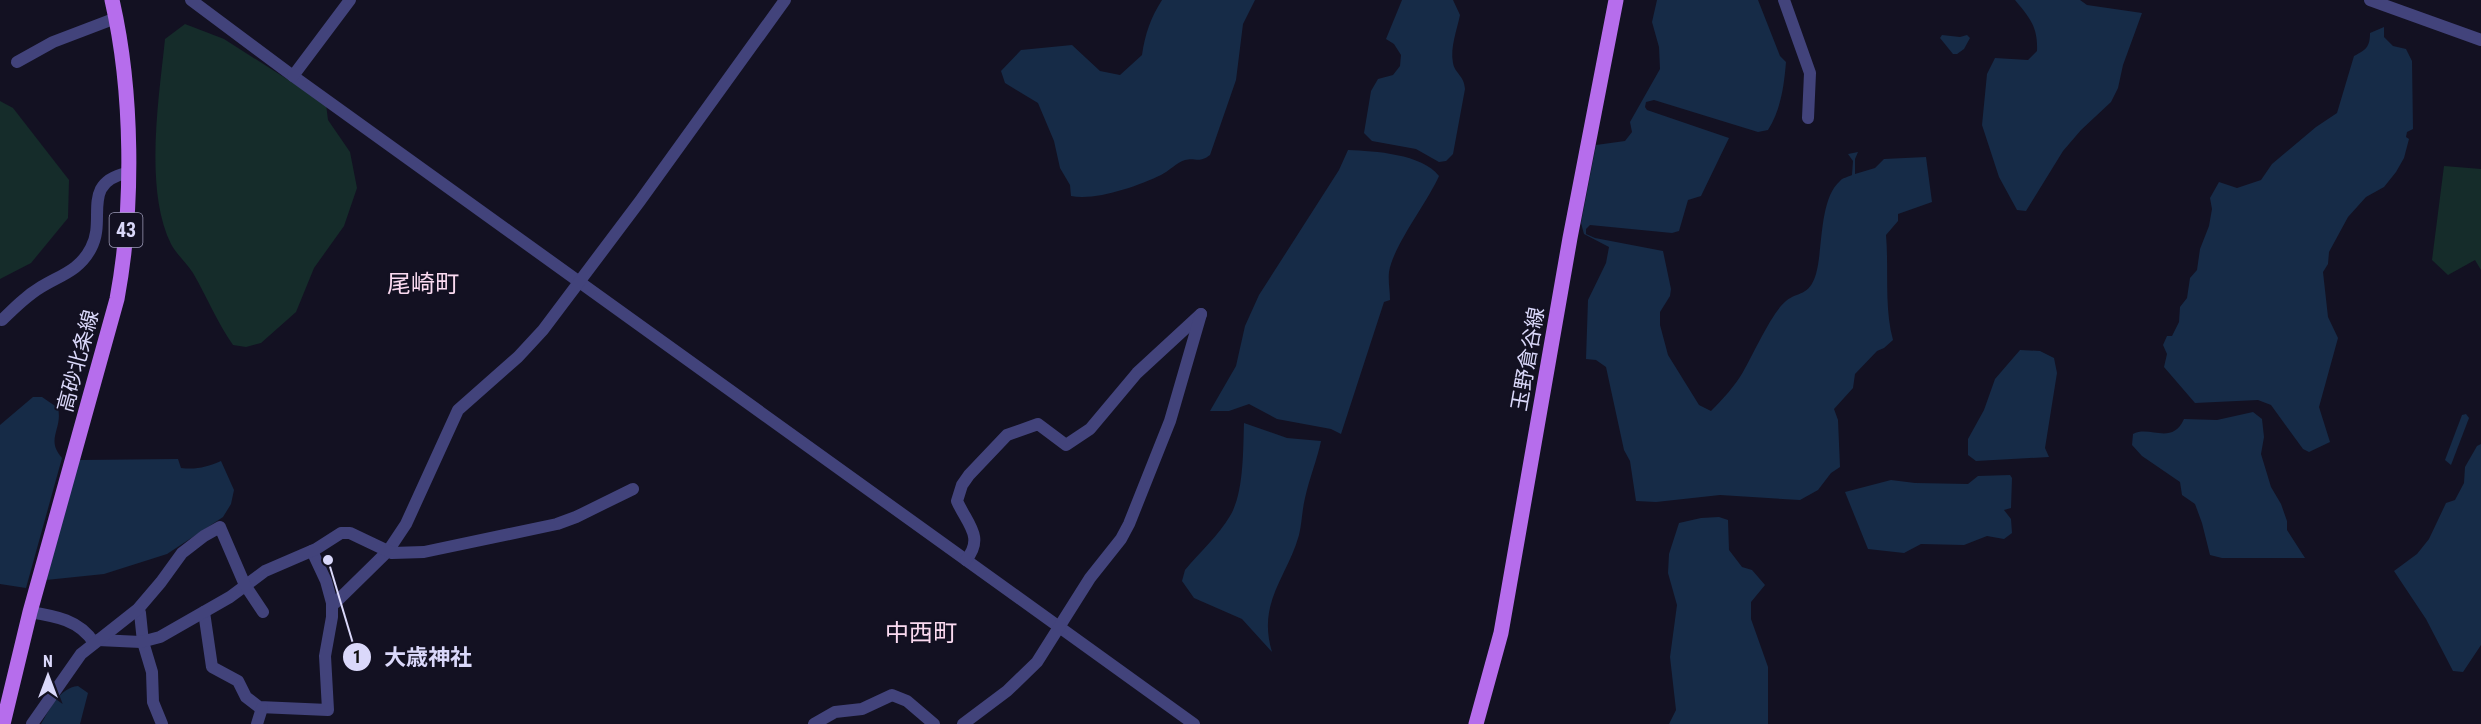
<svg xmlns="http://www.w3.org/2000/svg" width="2481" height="724" viewBox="0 0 2481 724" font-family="'Roboto Condensed','Noto Sans JP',sans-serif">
  <rect width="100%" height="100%" fill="#131122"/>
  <g fill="#152c2a">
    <path d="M185 24 224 39 326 104 328 120 350 152 357 188 344 226 314 268 296 312 261 343 246 347 233 345C217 322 207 297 193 273 187 263 176 254 171 244 144 189 159 98 165 39Z"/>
    <polygon points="0,101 13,108 69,180 68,218 31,263 0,279"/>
    <polygon points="2444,166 2481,169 2481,270 2475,260 2448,275 2432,260"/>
  </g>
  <g fill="#162b47">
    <path d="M1162 0H1255L1243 24 1236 80 1210 155C1198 164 1196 157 1185 160 1176 163 1169 171 1161 175 1138 186 1096 201 1071 196L1070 185 1060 168 1054 141 1038 103 1005 83 1001 71 1021 50 1072 45 1100 71 1120 75 1142 55C1145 34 1151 17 1162 0Z"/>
    <path d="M1402 0H1453L1460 15C1457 30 1450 47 1453 63 1455 74 1464 75 1465 89L1453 154 1446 161 1439 162 1416 149 1372 141 1364 133 1371 91 1378 79 1393 75 1400 66 1401 55 1394 44 1386 39Z"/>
    <path d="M1657 0H1758L1780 56 1786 62C1784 86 1781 109 1768 130L1758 132 1654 100 1646 102 1645 107 1647 110 1729 138 1701 196 1688 200 1679 231 1672 233 1590 225 1586 229V234L1595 238 1663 251 1671 289 1670 296 1660 312V325L1668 355 1699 405 1711 411C1722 400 1735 386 1743 372 1753 355 1772 312 1786 301 1798 291 1809 297 1816 274 1823 250 1819 199 1840 181 1842 178 1848 177 1852 175L1853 161 1848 154 1858 152 1855 159V174L1875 168 1884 159 1926 157 1932 202 1898 214V221L1886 235C1889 270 1884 307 1893 340L1884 348 1877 351 1855 374 1853 388 1834 409 1838 420 1840 467 1831 473 1818 490 1800 500 1720 495 1656 502 1636 501 1630 461 1624 450 1606 367 1596 360 1586 359 1588 300 1606 263 1609 247 1584 234 1581 223 1596 145 1625 141 1632 132 1630 122 1660 69 1659 47 1652 22Z"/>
    <path d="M2015 0H2080L2087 5 2142 13 2123 65 2118 88 2111 102 2081 130 2063 151 2026 211 2017 210 1999 177 1982 125 1987 74 1995 58 2028 60 2037 51C2038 27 2030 18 2015 0Z"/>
    <path d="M2384 27V37L2393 46 2406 49 2412 61 2413 129 2407 132 2406 137 2409 139 2404 158 2396 172 2384 187 2366 197 2348 217 2329 252 2328 264 2323 272 2328 317 2338 338 2319 407 2330 442 2309 452 2303 449 2271 405 2258 400 2195 403 2164 367 2167 354 2163 345 2167 336H2172L2179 322 2180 307 2187 298 2190 278 2197 270 2200 249 2209 226 2212 209 2210 198 2219 182 2237 188 2261 180 2272 164 2316 127 2337 113 2354 56C2366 50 2370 47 2370 33Z"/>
    <polygon points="1942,35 1960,37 1967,35 1970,38 1964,49 1957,54 1953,54 1940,38"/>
    <path d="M1348 150C1375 151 1422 154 1439 176 1427 203 1393 246 1389 272 1388 281 1390 291 1390 300L1384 302 1341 434 1331 429 1277 419 1249 404 1229 411H1210L1236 366 1245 326 1259 295 1339 170Z"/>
    <polygon points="2020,350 2040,351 2054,358 2057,373 2045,448 2049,457 1976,461 1968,455 1968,439 1984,410 1995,379"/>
    <path d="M33 397H42L58 408C63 429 45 439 62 458L26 588 0 584V425Z"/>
    <path d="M2253 412 2262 419 2264 437 2261 454 2271 487 2281 504 2287 521V530L2305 558H2222L2210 555 2202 523 2195 504 2182 495 2180 482 2142 456 2132 445 2133 434C2150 425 2172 446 2184 419L2217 420Z"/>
    <polygon points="2466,414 2469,418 2451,465 2445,460 2462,415"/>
    <path d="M1244 423 1287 438 1321 441C1317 460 1309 479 1305 498 1302 510 1302 523 1299 535 1287 578 1257 602 1272 652L1242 619 1194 598 1182 581 1185 570C1199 553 1219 535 1230 516 1244 493 1243 450 1244 423Z"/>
    <polygon points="2481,444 2481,645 2463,672 2453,671 2426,619 2394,571 2417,554 2429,539 2446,503 2455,500 2464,483 2465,467 2477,446"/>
    <path d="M178 459 181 468C196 470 207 467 221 461L234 490 231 504 223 517 217 521 167 554 104 574 46 580 79 460Z"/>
    <polygon points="2010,475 2012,478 2011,508 2004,510 2011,519 2012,533 2004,539 1987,536 1964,545 1921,544 1904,553 1868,549 1845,492 1891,480 1915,483 1968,484 1978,476"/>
    <polygon points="1719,517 1728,520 1729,550 1742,567 1752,570 1765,585 1751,602 1751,619 1768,667 1768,724 1669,724 1676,710 1670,657 1677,605 1668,573 1669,554 1679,523 1701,518"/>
    <path d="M78 686 88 693 80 724H41C50 709 59 688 78 686Z"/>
  </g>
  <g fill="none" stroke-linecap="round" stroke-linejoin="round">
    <g stroke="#42437b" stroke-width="12">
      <polyline points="191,0 293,76 1194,724"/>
      <polyline points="1784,0 1810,73 1808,118"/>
      <polyline points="2370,0 2481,40"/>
      <polyline points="17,62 53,42 116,18"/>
      <polyline points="293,76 350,0"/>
      <path d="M2 320C14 308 26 296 41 287 61 275 80 270 91 248 107 219 80 183 127 173"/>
      <path d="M966 560C985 537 967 524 957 501L962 485 969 475 1007 435 1038 424 1066 445 1090 429 1137 373 1201 314"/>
      <polyline points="332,603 335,603 388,551 406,524 458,410 518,357 543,330 640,201 785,0"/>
      <polyline points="138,609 140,613 143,642 152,672 153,702 162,724"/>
      <path d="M30 612C55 616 80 620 94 643"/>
      <polyline points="204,612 212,667 238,681 246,697 259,707 328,710 325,656 332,617 332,603 326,581 312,551"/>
      <polyline points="98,640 141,642 160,637 230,597 265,571 316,549 341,533 350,533 392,553 424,552 557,524 576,517 633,489"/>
      <polyline points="32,724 81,654 138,609 161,582 182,553 204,536 220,527 245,585 263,612"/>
      <polyline points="257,724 262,708"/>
      <polyline points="814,724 835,712 862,709 892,695 907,701 934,724"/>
      <polyline points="963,724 1007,691 1037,662 1090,578 1121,539 1129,524 1170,421 1201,314"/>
    </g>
    <g stroke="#b66dec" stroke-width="15">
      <path d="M3 724 30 612 117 299C134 208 133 91 112 0"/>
      <polyline points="1476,724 1501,633 1570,238 1616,0"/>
    </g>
  </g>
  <g text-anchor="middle" stroke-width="4.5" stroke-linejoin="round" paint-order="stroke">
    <rect fill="#131122" stroke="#9e9cb9" stroke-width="1.5" x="109.5" y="213" width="33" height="34" rx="4.5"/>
    <g font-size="20" font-weight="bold" fill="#dad8fa">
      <text x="126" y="237">43</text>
    </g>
    <g font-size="21" fill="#dad8fa" stroke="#131122">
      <text transform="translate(1528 359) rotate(-80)" y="7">玉野倉谷線</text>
      <text transform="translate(78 361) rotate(-75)" y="7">高砂北条線</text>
    </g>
    <g font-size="24" fill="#fadaf0" stroke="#131122">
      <text x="423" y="292">尾崎町</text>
      <text x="921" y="641">中西町</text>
    </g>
  </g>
  <path fill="none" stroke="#dad8fa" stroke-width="2" d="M328 560L357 657"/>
  <g fill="#dad8fa" stroke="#131122" stroke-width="2">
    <circle cx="328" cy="560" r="6"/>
    <circle cx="357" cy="657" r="15"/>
  </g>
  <g font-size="18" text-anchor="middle" font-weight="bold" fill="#111">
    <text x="357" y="663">1</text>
  </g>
  <g font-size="22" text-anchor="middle" font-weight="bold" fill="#dad8fa" stroke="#131122" stroke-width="4.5" stroke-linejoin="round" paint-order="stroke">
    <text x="428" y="665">大歳神社</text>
  </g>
  <g transform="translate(48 676)" stroke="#131122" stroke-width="4.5" paint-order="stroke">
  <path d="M0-4.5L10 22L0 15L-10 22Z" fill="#dad8fa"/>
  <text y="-9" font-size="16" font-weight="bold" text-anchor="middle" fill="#dad8fa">N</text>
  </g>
</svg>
